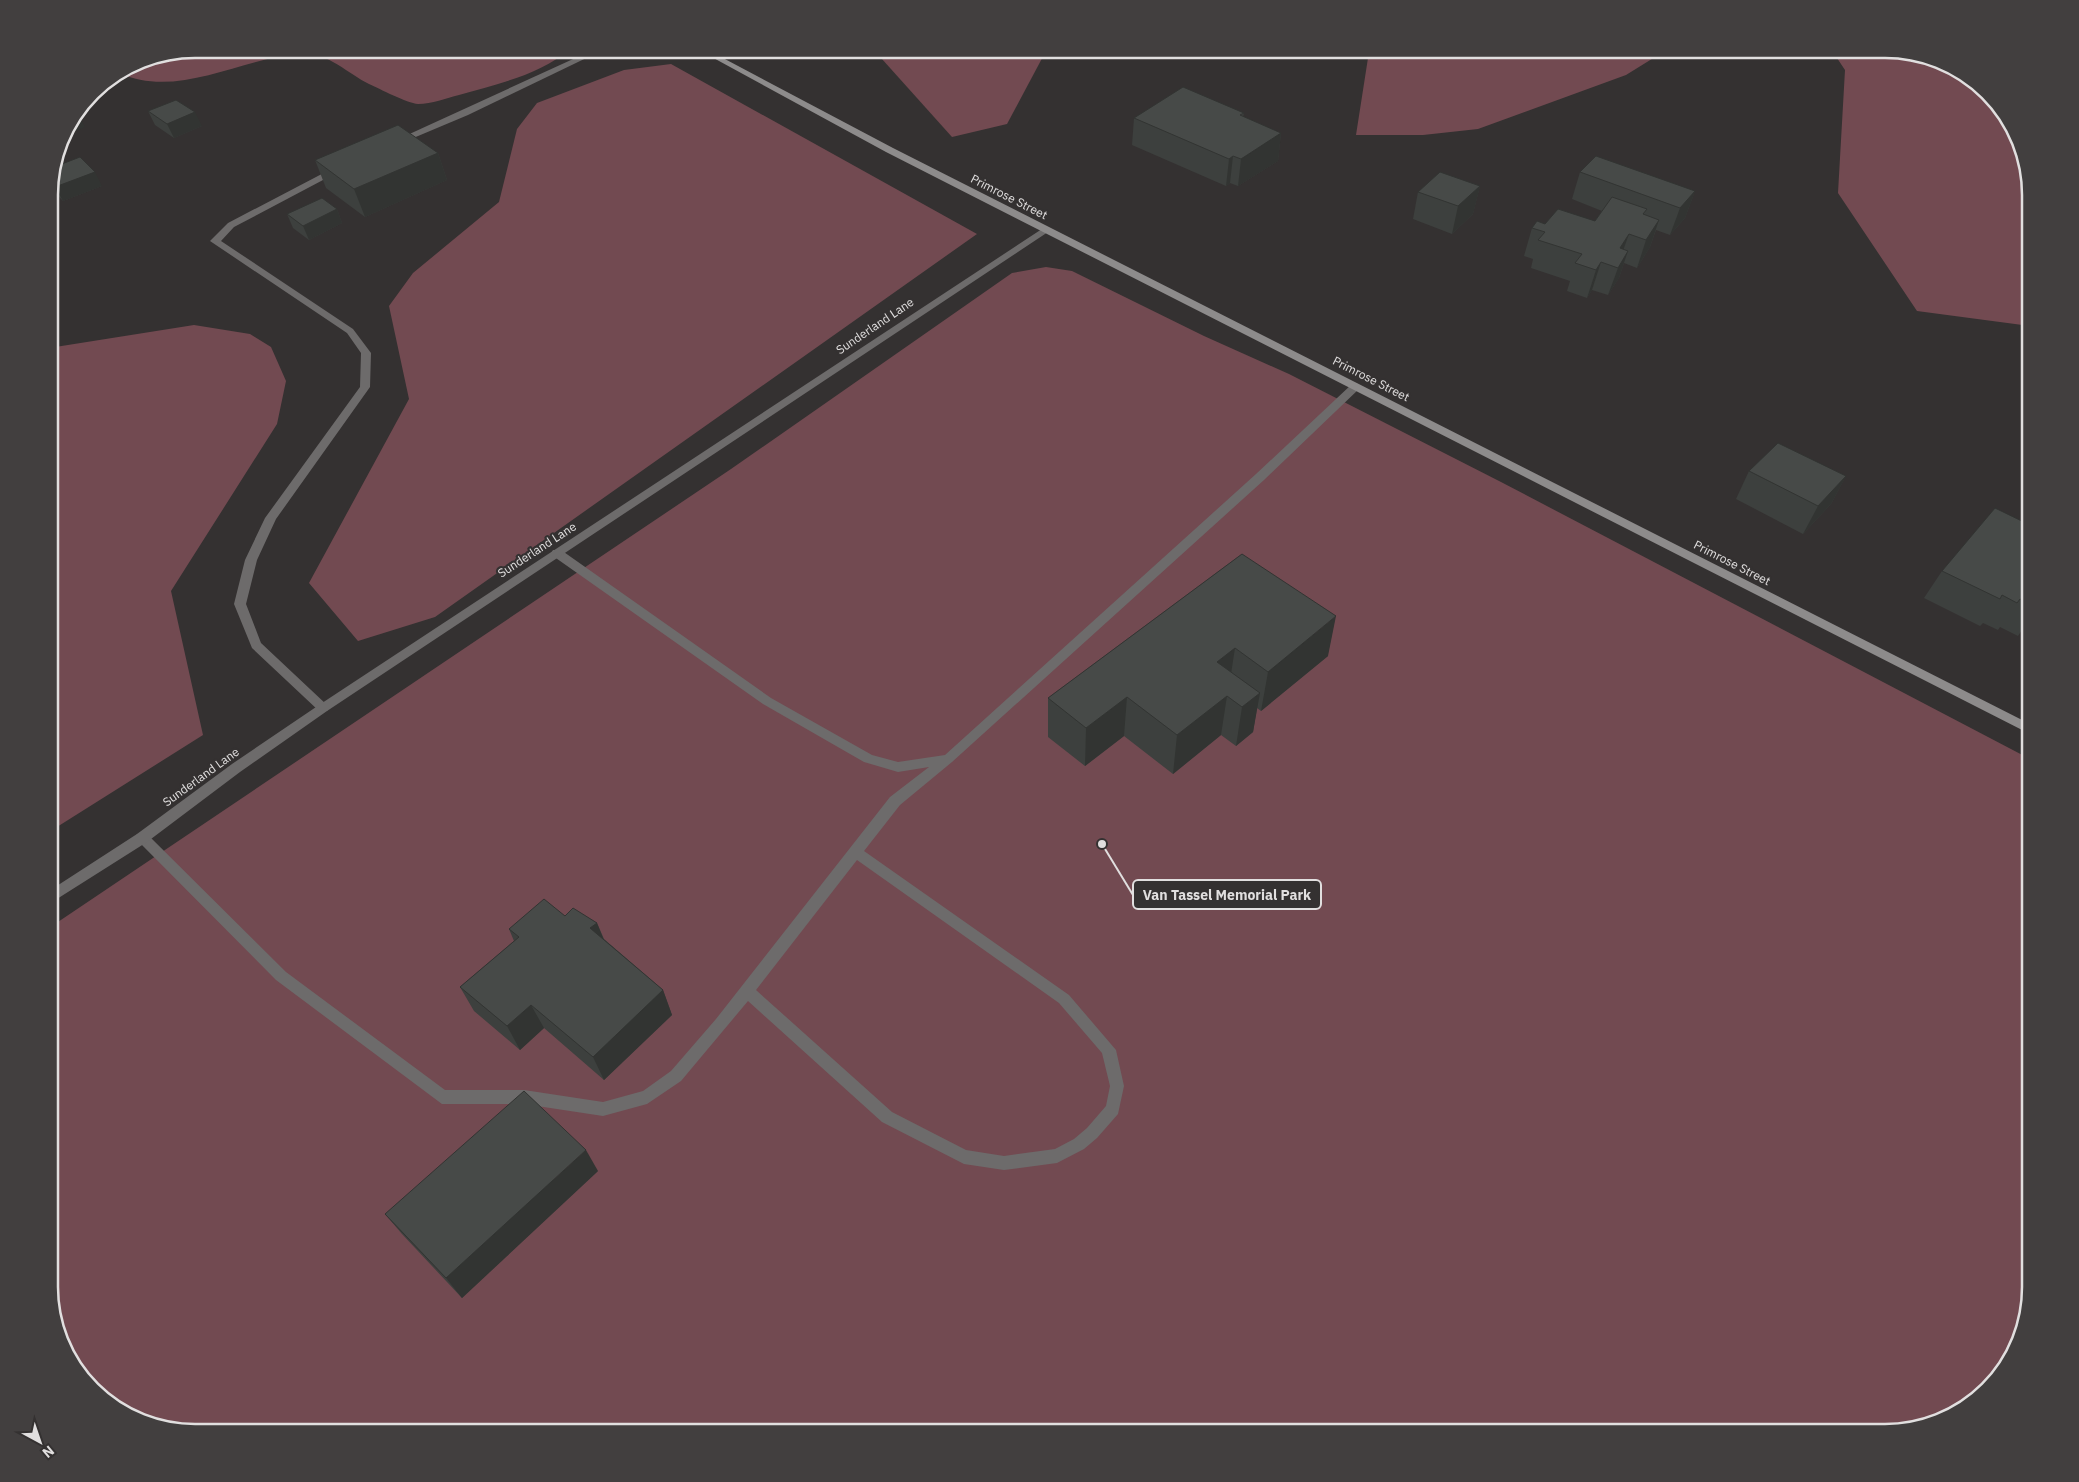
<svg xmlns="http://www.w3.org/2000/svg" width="2079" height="1482" viewBox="0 0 2079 1482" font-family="'IBM Plex Sans',sans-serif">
  <rect width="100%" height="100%" fill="#343131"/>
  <g fill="#724a51">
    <path d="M194 49H570C540 75 497 84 459 95 446 98 432 104 418 104 407 103 380 89 369 84 349 74 326 52 304 53 242 57 178 100 119 73L139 60Z"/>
    <polygon points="873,49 1047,49 1007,124 952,137"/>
    <polygon points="1360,49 1668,49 1626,75 1478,129 1423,135 1356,135 1368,58"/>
    <polygon points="1831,49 1885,49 1932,57 1973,79 2015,130 2030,194 2030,326 1917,311 1838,193 1845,70"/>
    <polygon points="671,64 977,234 435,617 358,641 309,583 409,399 389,306 413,273 499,202 517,129 537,103 624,70"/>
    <polygon points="1046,267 1072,271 1204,336 1289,374 1501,482 2030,759 2030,1288 2023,1334 2000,1376 1949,1418 1885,1433 194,1433 148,1426 106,1403 68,1360 49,1297 49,928 731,469 1012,273"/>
    <polygon points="194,325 250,334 271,347 286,381 277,424 171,591 203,735 49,832 49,348"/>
  </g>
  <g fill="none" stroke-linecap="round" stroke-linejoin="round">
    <g fill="#6d6b6b" fill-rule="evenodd">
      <polygon points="595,49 605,49 468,115 399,144 392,142"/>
      <polygon points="337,166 341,169 340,171 234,227 221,241 353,329 371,353 370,387 276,519 257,560 246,604 261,643 327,705 329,708 327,711 319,711 252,648 234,604 245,560 265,518 360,387 361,353 347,333 210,241 228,223"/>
      <path d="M1356 383 1361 386 1360 388 1264 480 952 762 900 805 864 851 1069 995 1116 1050 1124 1086 1118 1114 1097 1138 1084 1149 1057 1163 1004 1170 964 1164 882 1122 748 1001 681 1081 647 1104 603 1116 524 1104H442L276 980 135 838 137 834 142 833 147 834 286 972 445 1090H524L603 1102 643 1091 671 1071 716 1019 890 797 929 767 898 772 864 762 763 704 553 556 551 553 553 550H561L771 698 872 755 898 762 945 755 1256 474 1352 384ZM857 860 1059 1003 1102 1053 1110 1086 1106 1106 1087 1128 1074 1139 1055 1149 1004 1156 966 1150 892 1112 756 990Z"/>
    </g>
    <polygon fill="#6d6b6b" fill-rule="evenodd" points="1045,227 1050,230 1048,232 327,711 240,772 147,842 49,904 49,891 137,834 232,764 319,705"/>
    <polygon fill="#8d8b8b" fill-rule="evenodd" points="697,49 706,49 893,148 2030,724 2030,734 886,152"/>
  </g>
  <g fill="#3d403e">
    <polygon points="148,111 202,126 174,138 155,125"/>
    <polygon points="1244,113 1243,117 1281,133 1278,161 1238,186 1230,183 1226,186 1132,145 1134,118"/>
    <polygon points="438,153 447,180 365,217 326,188 315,160"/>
    <polygon points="54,167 102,186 63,201 49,186"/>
    <polygon points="1580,172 1695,191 1685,218 1670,235 1656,230 1650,247 1637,268 1624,263 1619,278 1608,295 1592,290 1587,298 1567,291 1570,281 1531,268 1533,259 1524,256 1532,228 1545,224 1595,221 1602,211 1572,199"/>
    <polygon points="1480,186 1473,214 1452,234 1413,219 1418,192"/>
    <polygon points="337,209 342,223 309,240 293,228 287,214"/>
    <polygon points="1749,471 1846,476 1831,504 1803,534 1736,499"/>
    <polygon points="2030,525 2030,630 2024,627 2018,636 2000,627 1998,630 1983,623 1980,626 1924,598 1942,571"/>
    <polygon points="1242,554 1328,656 1261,711 1257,708 1253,732 1236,746 1221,735 1173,774 1124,736 1085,766 1048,737 1048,698"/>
    <polygon points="565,916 597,923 604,939 663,990 672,1015 604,1080 544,1028 520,1050 474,1011 460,987 514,941 509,929"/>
    <polygon points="598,1171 462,1298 402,1234 385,1214"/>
  </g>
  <g fill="#323432">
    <polygon points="77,112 85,127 62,137 64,130"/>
    <polygon points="195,112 202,126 174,138 167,124"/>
    <polygon points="1281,133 1278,161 1238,186 1241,159"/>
    <polygon points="438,153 447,180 365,217 354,189"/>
    <polygon points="1233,156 1230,183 1226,186 1229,159"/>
    <polygon points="95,172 102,186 63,201 55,187"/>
    <polygon points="1480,186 1473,214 1452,234 1458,206"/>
    <polygon points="1695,191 1685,218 1670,235 1680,208"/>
    <polygon points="337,209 342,223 309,240 303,226"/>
    <polygon points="1659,220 1650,247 1637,268 1646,240"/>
    <polygon points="1629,234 1619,262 1620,248"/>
    <polygon points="1628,251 1619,278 1608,295 1618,268"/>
    <polygon points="1601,262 1592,290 1587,298 1596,270"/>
    <polygon points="1846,476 1831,504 1803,534 1818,506"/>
    <polygon points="1336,616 1328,656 1261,711 1268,672"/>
    <polygon points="1235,648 1229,687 1217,662"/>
    <polygon points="1260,693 1253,732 1236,746 1242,707"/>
    <polygon points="1227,696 1221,735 1173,774 1177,735"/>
    <polygon points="1127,697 1124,736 1085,766 1086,728"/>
    <polygon points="597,923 607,948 590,928"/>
    <polygon points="663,990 672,1015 604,1080 593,1057"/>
    <polygon points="531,1005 544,1028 520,1050 507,1026"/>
    <polygon points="586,1150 598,1171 462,1298 446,1278"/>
  </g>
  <g fill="#474a48" stroke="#323432">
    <polygon points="1183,87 1244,113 1240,115 1281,133 1241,159 1233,156 1229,159 1134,118"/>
    <polygon points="176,100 195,112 167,124 148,111"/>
    <polygon points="398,125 438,153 354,189 315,160"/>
    <polygon points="1596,156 1695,191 1680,208 1580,172"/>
    <polygon points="80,157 95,172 55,187 50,181 54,167"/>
    <polygon points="1440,172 1480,186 1458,206 1418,192"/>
    <polygon points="1612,197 1647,209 1643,214 1659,220 1646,240 1629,234 1620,248 1628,251 1618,268 1601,262 1596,270 1575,263 1582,254 1538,240 1545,232 1532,228 1537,221 1545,224 1558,209 1595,221"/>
    <polygon points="322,198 337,209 303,226 287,214"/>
    <polygon points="1778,443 1846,476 1818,506 1749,471"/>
    <polygon points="1995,508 2030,525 2030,604 2020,599 2017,603 2002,595 2000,599 1942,571"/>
    <polygon points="1242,554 1336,616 1268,672 1235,648 1217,662 1260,693 1242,707 1227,696 1177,735 1127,697 1086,728 1048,698"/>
    <polygon points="544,899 565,916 573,908 597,923 590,928 663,990 593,1057 531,1005 507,1026 460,987 519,937 509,929"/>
    <polygon points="524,1091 586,1150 446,1278 385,1214"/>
  </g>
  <g text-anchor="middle" stroke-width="4.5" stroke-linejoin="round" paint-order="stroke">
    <g font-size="12" fill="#e1dfdf" stroke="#343131">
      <text transform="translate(1009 197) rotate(27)" y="4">Primrose Street</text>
      <text transform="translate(875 326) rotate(-34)" y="4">Sunderland Lane</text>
      <text transform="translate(1371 379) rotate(27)" y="4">Primrose Street</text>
      <text transform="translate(537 550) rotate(-33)" y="4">Sunderland Lane</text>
      <text transform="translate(1732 563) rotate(27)" y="4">Primrose Street</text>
      <text transform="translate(201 777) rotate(-36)" y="4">Sunderland Lane</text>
    </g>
  </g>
  <path d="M0 0H2079V1482H0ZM195 58H1885A137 137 0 0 1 2022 195V1287A137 137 0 0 1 1885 1424H195A137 137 0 0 1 58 1287V195A137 137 0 0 1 195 58Z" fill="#423f3f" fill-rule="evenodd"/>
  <path fill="none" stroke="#e1dfdf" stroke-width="2.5" d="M195 58H1885A137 137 0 0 1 2022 195V1287A137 137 0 0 1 1885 1424H195A137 137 0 0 1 58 1287V195A137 137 0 0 1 195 58Z"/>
  <path fill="none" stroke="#e1dfdf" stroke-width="2" d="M1102 844L1133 895"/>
  <circle fill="#e1dfdf" stroke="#343131" stroke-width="2" cx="1102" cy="844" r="5"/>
  <rect fill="#343131" stroke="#e1dfdf" stroke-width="2" x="1133" y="880" width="188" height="29" rx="5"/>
  <g font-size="14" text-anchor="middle" font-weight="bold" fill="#e1dfdf">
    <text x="1227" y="900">Van Tassel Memorial Park</text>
  </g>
  <g transform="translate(40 1442) rotate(140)" stroke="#343131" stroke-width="4" paint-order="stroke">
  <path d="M0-4L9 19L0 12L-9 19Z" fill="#e1dfdf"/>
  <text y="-8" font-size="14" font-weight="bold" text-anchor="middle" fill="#e1dfdf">N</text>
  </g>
</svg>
